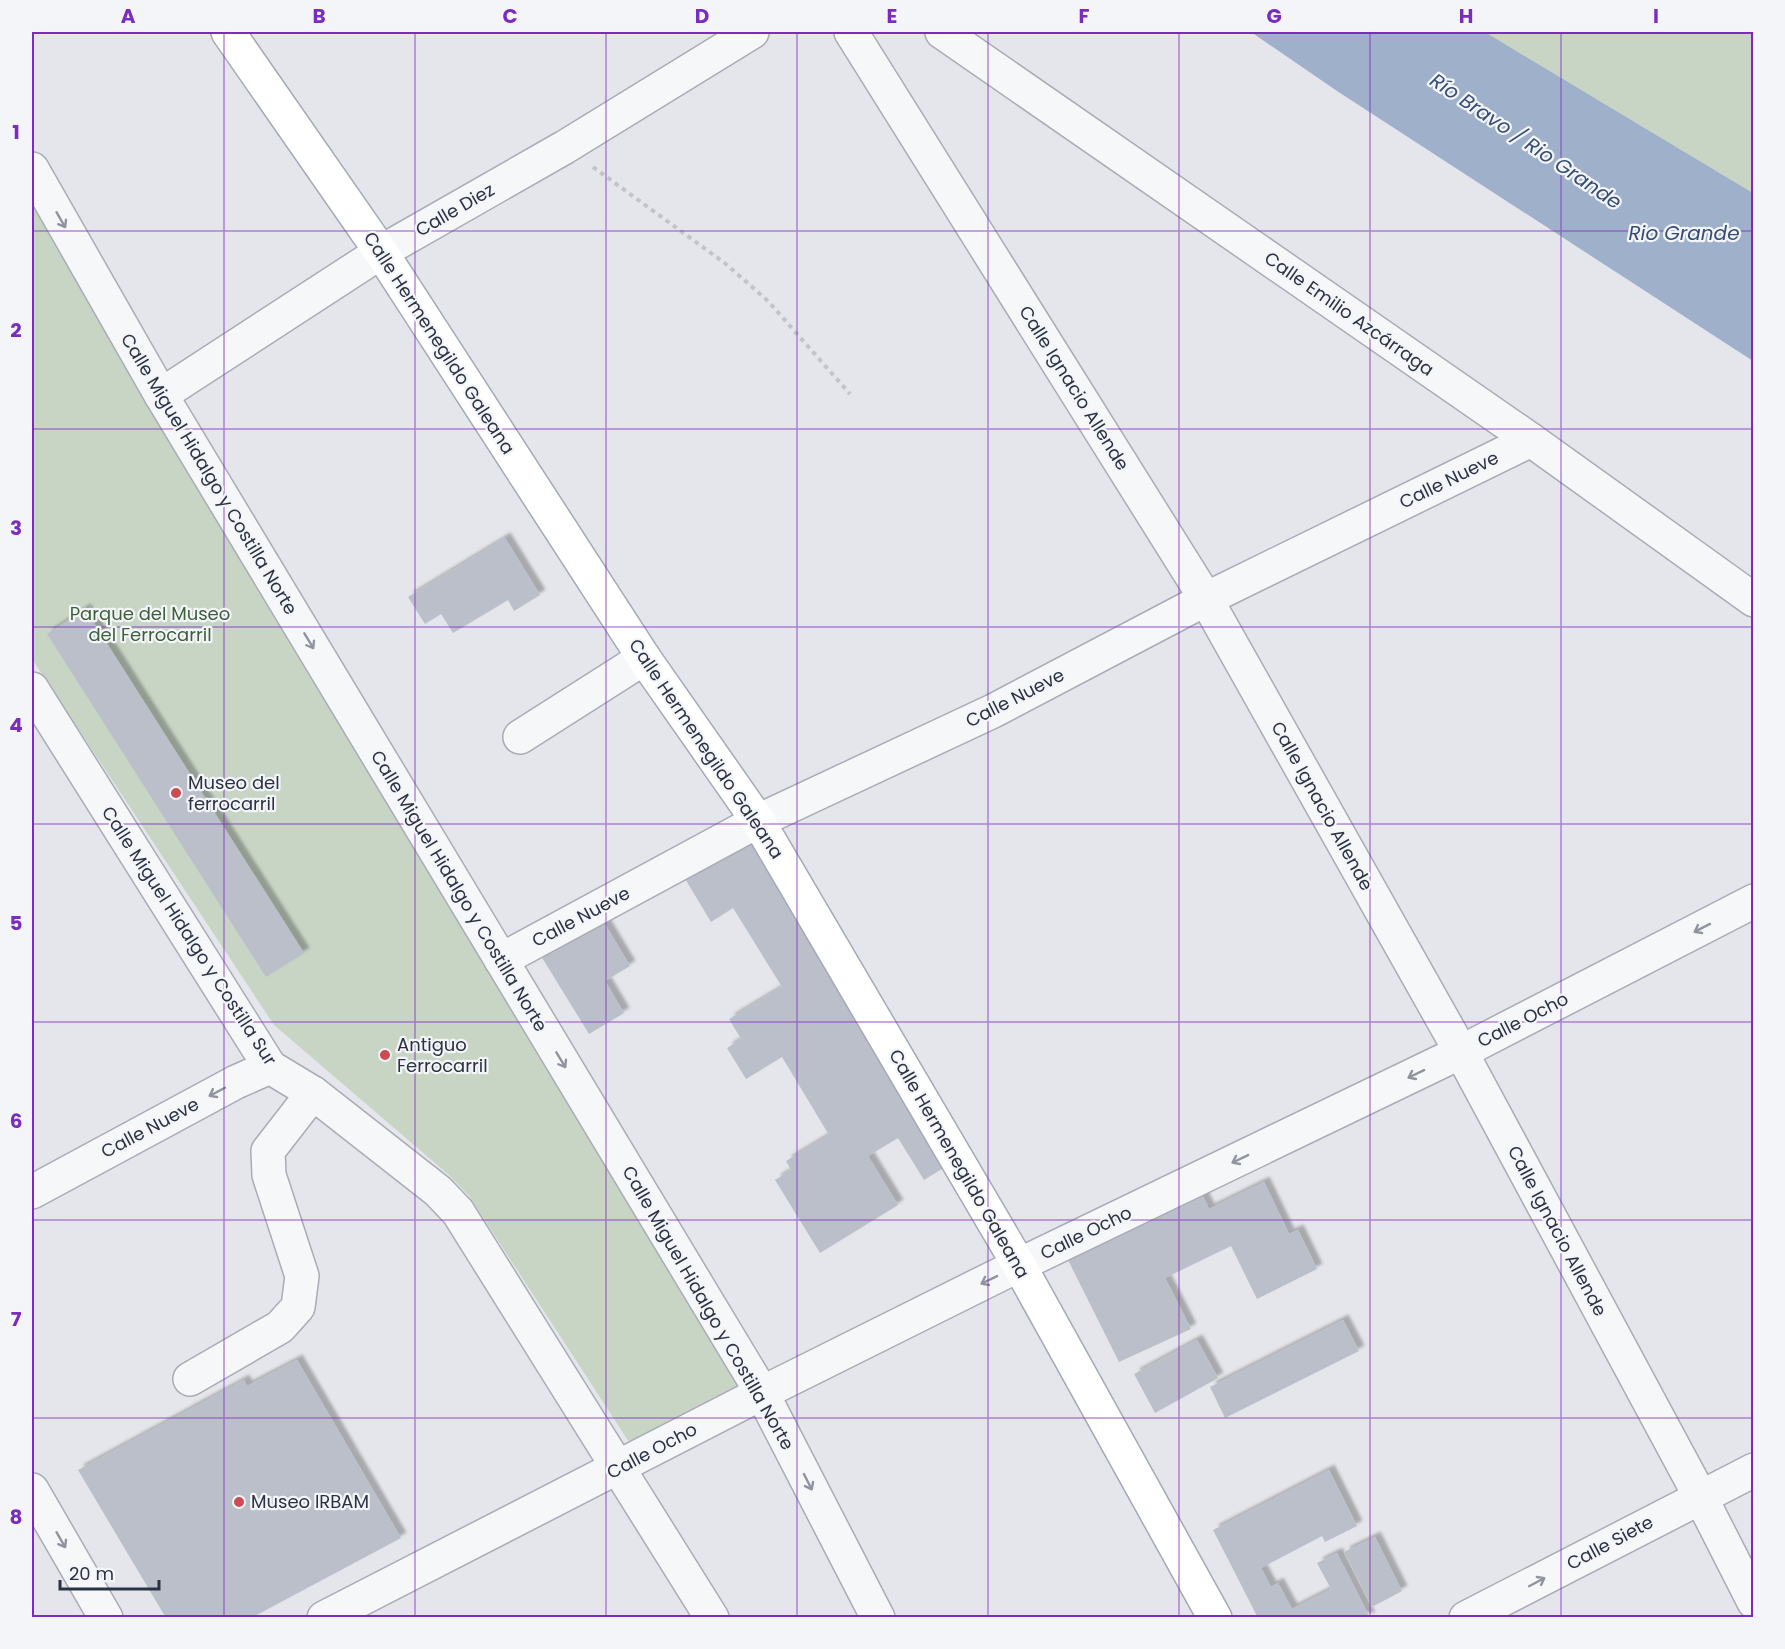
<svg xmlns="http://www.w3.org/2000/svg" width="1785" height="1649" viewBox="0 0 1785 1649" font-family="Poppins,sans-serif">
  <defs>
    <filter id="shadow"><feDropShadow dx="5.5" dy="-5.5" stdDeviation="1.5" flood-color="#0004"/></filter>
  </defs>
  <rect width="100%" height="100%" fill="#e4e6eb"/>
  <g fill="#c8d5c5">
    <polygon points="1485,32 1753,32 1753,193"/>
    <polygon points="32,203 757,1392 629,1442 469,1196 449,1175 274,1025 32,659"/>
  </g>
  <polygon fill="#9fb1ca" points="1251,32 1485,32 1753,193 1753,361 1337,91"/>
  <g fill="#bbbfc9" filter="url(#shadow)">
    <polygon points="505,538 540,595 514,611 508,600 453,633 441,614 425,624 408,597"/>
    <polygon points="85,609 304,953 266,977 47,634"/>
    <polygon points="748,837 948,1165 924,1180 898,1138 868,1156 898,1205 820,1253 775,1180 791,1170 786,1161 829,1135 782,1057 746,1079 727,1048 741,1039 729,1019 782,987 733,908 711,922 684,877"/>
    <polygon points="602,919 630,966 605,981 624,1013 589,1034 541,956"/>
    <polygon points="1264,1182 1289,1234 1298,1230 1317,1269 1257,1299 1231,1246 1165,1278 1191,1329 1119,1362 1066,1256 1200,1190 1209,1209"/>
    <polygon points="1343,1320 1359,1351 1225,1418 1210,1387"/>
    <polygon points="1197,1340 1218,1378 1155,1413 1134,1374"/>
    <polygon points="297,1360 401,1538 251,1618 166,1618 78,1470 244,1380 247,1386"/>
    <polygon points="1329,1470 1357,1526 1325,1542 1322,1536 1261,1568 1271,1587 1278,1583 1292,1609 1331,1589 1317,1563 1337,1553 1370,1618 1258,1618 1213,1530"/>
    <polygon points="1375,1537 1402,1591 1372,1607 1344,1552"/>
  </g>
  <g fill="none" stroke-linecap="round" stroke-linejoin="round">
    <g stroke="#a9acb6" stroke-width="36">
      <g id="minor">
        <polyline points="851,32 1206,599 1461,1052 1700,1496 1754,1602"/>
        <polyline points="942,32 1531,440 1754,600"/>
        <polyline points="32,169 161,395 762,1393 878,1618"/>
        <polyline points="161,395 381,252 565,147 752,32"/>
        <polyline points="32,689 270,1067 313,1093 438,1191 458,1212 712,1618"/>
        <polyline points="520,737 644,658"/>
        <polyline points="501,960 758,821 993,711 1206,599 1531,440"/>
        <polyline points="32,1192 236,1082 270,1067"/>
        <polyline points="190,1379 280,1327 298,1307 302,1276 269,1175 268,1151 313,1093"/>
        <polyline points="32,1490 106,1618"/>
        <polyline points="324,1618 762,1393 1019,1265 1461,1052 1754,901"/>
        <polyline points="1466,1618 1754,1470"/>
      </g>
    </g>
    <g stroke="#a3a9b7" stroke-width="36">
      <polyline id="major" points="228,32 381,252 644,658 758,821 1019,1265 1215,1618"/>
    </g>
    <polyline stroke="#c1c4ca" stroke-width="4" stroke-dasharray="4.5 4.5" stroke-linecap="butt" points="593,167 726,264 768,301 850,394"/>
    <use href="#minor" stroke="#f6f7f9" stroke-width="33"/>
    <use href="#major" stroke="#fff" stroke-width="33"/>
  </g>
  <defs><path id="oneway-shaft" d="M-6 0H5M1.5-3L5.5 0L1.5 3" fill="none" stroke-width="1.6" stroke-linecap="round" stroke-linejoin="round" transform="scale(1.5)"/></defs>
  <g stroke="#90949e">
    <use href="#oneway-shaft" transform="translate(61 220) rotate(60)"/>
    <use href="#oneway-shaft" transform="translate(309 641) rotate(59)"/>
    <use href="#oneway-shaft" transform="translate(1702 928) rotate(153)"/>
    <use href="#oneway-shaft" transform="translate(561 1060) rotate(59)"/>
    <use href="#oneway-shaft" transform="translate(1416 1074) rotate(154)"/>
    <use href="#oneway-shaft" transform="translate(217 1092) rotate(152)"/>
    <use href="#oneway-shaft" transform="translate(1240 1159) rotate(154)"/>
    <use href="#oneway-shaft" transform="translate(989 1280) rotate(154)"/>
    <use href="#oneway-shaft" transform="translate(808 1482) rotate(63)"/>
    <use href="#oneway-shaft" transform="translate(61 1540) rotate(60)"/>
    <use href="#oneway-shaft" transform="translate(1537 1582) rotate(-28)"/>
  </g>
  <path fill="none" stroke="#7b2cbf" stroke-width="1.5" stroke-opacity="0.55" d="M224 32V1618M415 32V1618M606 32V1618M797 32V1618M988 32V1618M1179 32V1618M1370 32V1618M1561 32V1618M32 231H1754M32 429H1754M32 627H1754M32 824H1754M32 1022H1754M32 1220H1754M32 1418H1754"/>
  <g fill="#cd4c54" stroke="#f3f5f8" stroke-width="2">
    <circle cx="176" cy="793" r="6"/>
    <circle cx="385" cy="1055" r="6"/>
    <circle cx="239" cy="1502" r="6"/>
  </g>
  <g text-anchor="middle" stroke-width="4.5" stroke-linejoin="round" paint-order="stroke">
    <g font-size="18" fill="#2b3244" stroke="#f3f5f8">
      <text transform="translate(455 210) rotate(-30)" y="6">Calle Diez</text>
      <text transform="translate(1349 314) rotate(35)" y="6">Calle Emilio Azcárraga</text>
      <text transform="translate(439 343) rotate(57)" y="6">Calle Hermenegildo Galeana</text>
      <text transform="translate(1074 388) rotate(58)" y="6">Calle Ignacio Allende</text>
      <text transform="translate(209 474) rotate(59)" y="6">Calle Miguel Hidalgo y Costilla Norte</text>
      <text transform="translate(1449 480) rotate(-26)" y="6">Calle Nueve</text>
      <text transform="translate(1015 698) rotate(-27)" y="6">Calle Nueve</text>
      <text transform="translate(706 749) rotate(56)" y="6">Calle Hermenegildo Galeana</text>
      <text transform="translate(1322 806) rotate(61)" y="6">Calle Ignacio Allende</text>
      <text transform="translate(459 891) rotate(59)" y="6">Calle Miguel Hidalgo y Costilla Norte</text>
      <text transform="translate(581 917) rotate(-28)" y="6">Calle Nueve</text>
      <text transform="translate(189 936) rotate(57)" y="6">Calle Miguel Hidalgo y Costilla Sur</text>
      <text transform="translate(1523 1020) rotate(-27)" y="6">Calle Ocho</text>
      <text transform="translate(150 1128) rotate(-28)" y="6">Calle Nueve</text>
      <text transform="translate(959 1164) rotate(60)" y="6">Calle Hermenegildo Galeana</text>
      <text transform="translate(1557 1231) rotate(62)" y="6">Calle Ignacio Allende</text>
      <text transform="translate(1086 1233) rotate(-26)" y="6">Calle Ocho</text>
      <text transform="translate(708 1308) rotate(60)" y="6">Calle Miguel Hidalgo y Costilla Norte</text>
      <text transform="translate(652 1451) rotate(-28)" y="6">Calle Ocho</text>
      <text transform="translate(1610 1543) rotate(-28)" y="6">Calle Siete</text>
    </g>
    <g font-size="18" fill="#3d5f39" stroke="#f3f5f8">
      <text x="150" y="620">Parque del Museo<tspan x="150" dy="21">del Ferrocarril</tspan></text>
    </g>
    <g font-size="18" fill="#2b3244" stroke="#f3f5f8" text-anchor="start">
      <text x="188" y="789">Museo del<tspan x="188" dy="21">ferrocarril</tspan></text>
      <text x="397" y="1051">Antiguo<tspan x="397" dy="21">Ferrocarril</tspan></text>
      <text x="251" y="1508">Museo IRBAM</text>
    </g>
    <g font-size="20" font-style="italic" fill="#354d77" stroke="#f3f5f8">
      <text transform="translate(1526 141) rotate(34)" y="7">Río Bravo / Rio Grande</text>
      <text x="1684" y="240">Rio Grande</text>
    </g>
  </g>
  <rect width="1785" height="1649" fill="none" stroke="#f3f5f8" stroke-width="66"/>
  <path d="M60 1580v9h99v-9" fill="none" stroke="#2b3244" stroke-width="3"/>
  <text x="69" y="1580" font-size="18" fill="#2b3244" stroke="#f3f5f8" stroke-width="4.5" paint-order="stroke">20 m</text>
  <rect x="33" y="33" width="1719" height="1583" fill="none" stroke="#7b2cbf" stroke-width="2"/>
  <g font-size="20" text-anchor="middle" font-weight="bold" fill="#7b2cbf">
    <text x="128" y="23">A</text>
    <text x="319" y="23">B</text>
    <text x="510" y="23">C</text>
    <text x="702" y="23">D</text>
    <text x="892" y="23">E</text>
    <text x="1084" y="23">F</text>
    <text x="1274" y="23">G</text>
    <text x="1466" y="23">H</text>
    <text x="1656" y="23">I</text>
    <text x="16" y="139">1</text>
    <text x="16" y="337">2</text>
    <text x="16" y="535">3</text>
    <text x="16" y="732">4</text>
    <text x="16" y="930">5</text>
    <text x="16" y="1128">6</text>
    <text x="16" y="1326">7</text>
    <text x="16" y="1524">8</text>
  </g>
</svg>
